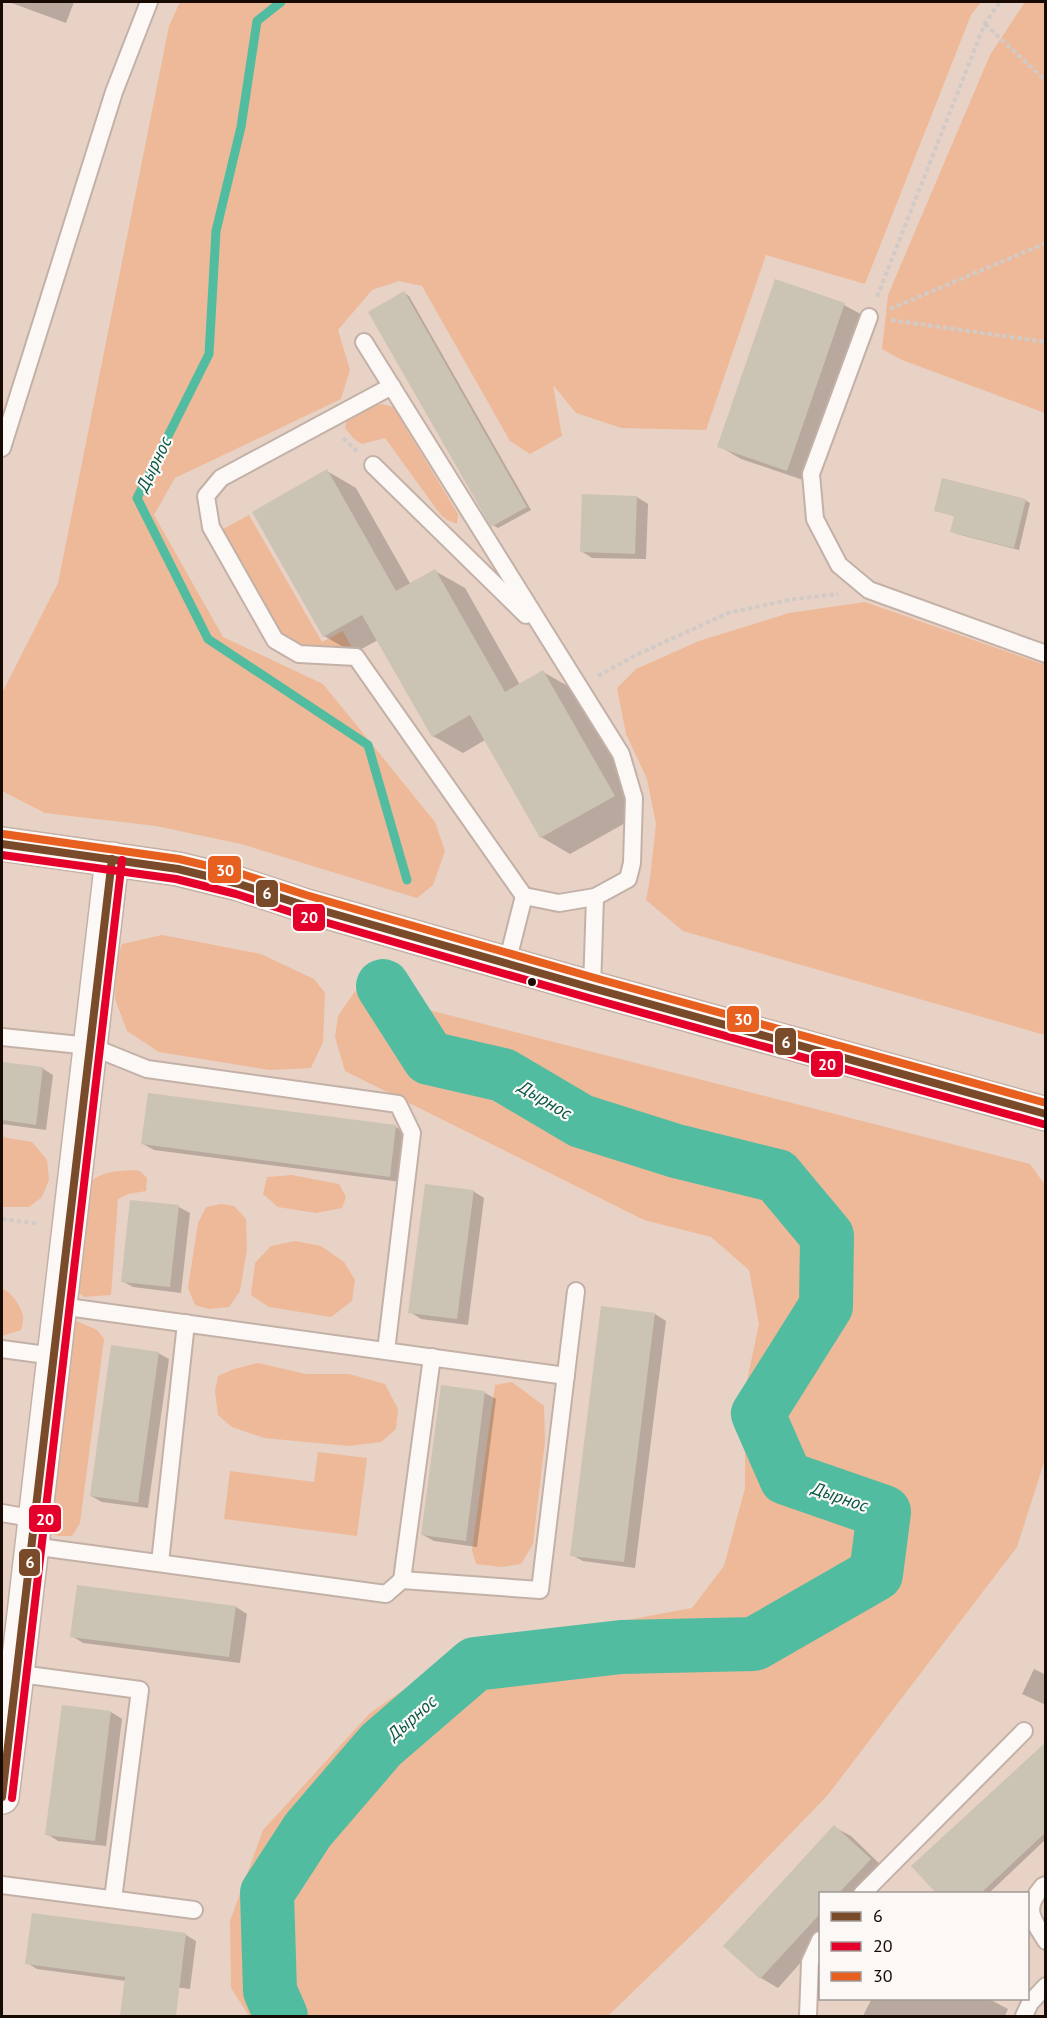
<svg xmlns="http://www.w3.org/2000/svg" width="1047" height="2018" viewBox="0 0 1047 2018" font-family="'PT Sans',sans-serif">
  <rect width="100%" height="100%" fill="#e8d2c5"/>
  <g fill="#eeb998">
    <polygon points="180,2 981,2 971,15 865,284 766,255 706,430 621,428 576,413 553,385 562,436 530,454 510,441 422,286 399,281 372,290 338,330 350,370 341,399 175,478 154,515 223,637 323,684 435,822 445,851 433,885 417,898 241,844 156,826 45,813 2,791 2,693 58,583 169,26"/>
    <polygon points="1025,2 1045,2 1045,413 902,360 882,349 888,295 990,55"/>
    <polygon points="382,404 393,407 458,514 457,524 447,520 440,514 385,438 362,444 353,438 345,428 347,420 363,409"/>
    <polygon points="249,515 322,642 343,631 354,652 295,646 277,632 221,530"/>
    <polygon points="865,602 1045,665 1045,1035 683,931 646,900 650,879 656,824 647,779 626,734 617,688 636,669 699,641 789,613"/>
    <polygon points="162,935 261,954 314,979 325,993 323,1042 311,1068 269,1070 159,1052 127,1031 115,999 116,963 122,944"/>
    <polygon points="355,991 1030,1164 1045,1185 1046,1456 1017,1547 827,1796 704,1923 608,2016 249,2016 231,1988 230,1921 263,1830 370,1713 460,1651 692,1608 724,1566 745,1488 745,1390 759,1324 749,1270 711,1237 644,1220 345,1071 335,1037 338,1016"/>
    <polygon points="2,1137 32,1142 47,1160 49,1180 42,1197 29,1207 2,1207"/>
    <path d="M132 1170 140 1171 147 1178 146 1191 128 1194 118 1199 111 1295 84 1297 77 1291 87 1185C100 1172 114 1171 132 1170Z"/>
    <polygon points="292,1175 339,1184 346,1197 342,1208 316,1213 278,1207 263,1194 267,1177"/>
    <polygon points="221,1204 234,1206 246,1219 247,1249 240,1291 229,1307 209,1309 195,1305 188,1288 198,1223 206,1207"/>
    <polygon points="295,1241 321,1246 344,1262 355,1280 352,1301 331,1317 269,1307 251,1295 255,1263 271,1246"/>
    <path d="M2 1289C11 1291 20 1305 23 1315 24 1320 22 1325 21 1330L2 1336Z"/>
    <polygon points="72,1319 97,1330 104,1339 80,1523 72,1536 59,1536 45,1533"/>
    <polygon points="258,1363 306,1374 349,1374 385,1384 398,1409 396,1429 381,1442 349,1446 264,1438 232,1427 218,1415 215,1391 218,1376 234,1369"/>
    <polygon points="512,1382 544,1406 545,1441 533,1544 521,1564 502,1567 476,1564 472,1550 495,1385"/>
    <polygon points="318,1452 367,1458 357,1536 224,1519 230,1471 314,1482"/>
  </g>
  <g fill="#0003">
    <polygon points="9,2 74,2 66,23"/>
    <polygon points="404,293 409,296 531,510 498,528 493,525"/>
    <polygon points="844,305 866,317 809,482 741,459 719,446"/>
    <polygon points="327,471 356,488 411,585 435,571 465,588 520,685 543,672 573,689 643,813 570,854 541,837 485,740 463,753 433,736 378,640 354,653 324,636"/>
    <polygon points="637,497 648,504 646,559 592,558 581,551"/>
    <polygon points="1025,500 1030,503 1019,550 957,534 952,531 956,517 936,510"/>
    <polygon points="2,1064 42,1068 53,1075 46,1130 2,1124"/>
    <polygon points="149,1095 396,1127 407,1133 401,1182 154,1150 143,1144"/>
    <polygon points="473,1191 484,1198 468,1325 421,1319 410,1312"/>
    <polygon points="179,1207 190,1213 181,1293 133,1287 122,1281"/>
    <polygon points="655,1314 666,1321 635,1568 583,1561 572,1555"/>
    <polygon points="158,1353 169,1359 148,1508 102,1502 91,1496"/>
    <polygon points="442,1387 485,1393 496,1399 477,1547 434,1541 423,1535"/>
    <polygon points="236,1607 247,1614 240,1663 83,1643 72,1636"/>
    <polygon points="1034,1669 1046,1675 1046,1705 1022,1694"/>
    <polygon points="111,1712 122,1719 106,1846 58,1841 47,1834"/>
    <polygon points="1046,1751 1046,1839 988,1894 938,1894 913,1867"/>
    <polygon points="834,1827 851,1836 886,1870 864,1894 820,1894 820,1941 778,1988 761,1978 725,1945"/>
    <polygon points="33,1915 186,1935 196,1941 190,1989 164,1986 160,2016 121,2016 126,1981 37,1969 27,1963"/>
    <polygon points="872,1998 987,1998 1008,2009 1005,2016 863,2016"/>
  </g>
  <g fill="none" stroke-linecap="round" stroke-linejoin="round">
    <polyline stroke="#52bca1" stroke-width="9" points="281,2 257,21 241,127 216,231 209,354 137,498 208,639 368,745 407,880"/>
    <polyline stroke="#52bca1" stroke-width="54" points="281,2016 270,1991 267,1893 308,1830 381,1745 475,1664 621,1647 754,1644 876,1574 884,1512 786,1478 758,1414 826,1306 827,1236 777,1176 676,1151 581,1121 503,1075 429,1058 383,986"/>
  </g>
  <g fill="#cbc3b4">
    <polygon points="775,279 845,303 787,471 717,447"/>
    <polygon points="404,291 527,507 491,527 368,312"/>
    <polygon points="327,469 396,591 435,569 505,692 543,670 615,796 540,838 470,715 432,737 362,615 323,637 252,512"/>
    <polygon points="942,478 1026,499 1014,548 950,532 954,516 934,511"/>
    <polygon points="582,494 637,496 635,554 580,552"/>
    <polygon points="2,1062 43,1067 36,1125 2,1120"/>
    <polygon points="148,1093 396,1125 390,1177 141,1144"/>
    <polygon points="425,1184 474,1190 457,1319 408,1313"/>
    <polygon points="130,1200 179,1205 170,1287 121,1282"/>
    <polygon points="601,1306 655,1313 624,1562 570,1556"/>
    <polygon points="111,1345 159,1352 138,1503 90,1496"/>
    <polygon points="441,1385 485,1391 466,1541 421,1535"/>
    <polygon points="77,1585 236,1606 229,1657 70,1637"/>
    <polygon points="62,1705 111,1711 95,1841 45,1835"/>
    <polygon points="1046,1742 1046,1832 981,1893 936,1893 911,1866"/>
    <polygon points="834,1825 871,1859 839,1893 820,1893 820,1914 760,1979 723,1946"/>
    <polygon points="32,1913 186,1933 176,2016 120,2016 125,1977 25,1964"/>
  </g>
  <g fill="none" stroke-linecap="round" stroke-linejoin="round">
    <g stroke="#c3b1a7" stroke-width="20">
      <g id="service">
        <polyline points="869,317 811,474 815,519 839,565 869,590 1046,654"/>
        <polyline points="364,342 621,754 634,798 632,863 628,879 595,897 559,903 524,896 356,657 299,654 275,640 211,527 206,496 221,478 392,386"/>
        <polyline points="2,448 114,92 149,2"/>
        <polyline points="373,465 526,615"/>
        <polyline points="507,963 524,896"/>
        <polyline points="592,988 595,897"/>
        <polyline points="2,1037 90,1046 147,1069 398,1104 412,1133 386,1351"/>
        <polyline points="60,1306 566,1376"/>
        <polyline points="2,1349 54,1356"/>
        <polyline points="2,1513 36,1519"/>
        <polyline points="32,1546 386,1594 402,1580 540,1590 576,1291"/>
        <polyline points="160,1563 186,1323"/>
        <polyline points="402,1580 432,1357"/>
        <polyline points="13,1673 140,1690 113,1899"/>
        <polyline points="2,1885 194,1910"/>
        <path d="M1046 1885 1043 1886C1023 1909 1031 1917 1046 1941"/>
        <polyline points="862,1894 1024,1731"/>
        <polyline points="808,2016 810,1962 820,1940"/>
        <polyline points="1024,2016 1030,2003 1046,1986"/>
      </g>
    </g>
    <g stroke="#c3b1a7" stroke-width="36">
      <polyline id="minor" points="2,1797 17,1674 112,859"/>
    </g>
    <g stroke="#c3b1a7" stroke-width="36">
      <polyline id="secondary" points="2,844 178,869 239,884 303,905 592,988 1046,1114"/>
    </g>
    <g stroke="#d1cac7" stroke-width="4" stroke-dasharray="4.5 3" stroke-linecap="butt">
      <polyline points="985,24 1046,81"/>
      <polyline points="877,297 985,23 1000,2"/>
      <polyline points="890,309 1046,243"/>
      <polyline points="891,320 1046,342"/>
      <polyline points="343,438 357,451"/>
      <polyline points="598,676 634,656 728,613 794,599 838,594"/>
      <polyline points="2,1219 39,1224"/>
    </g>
    <use href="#service" stroke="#fcf8f6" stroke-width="16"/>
    <use href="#minor" stroke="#fcf8f6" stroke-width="33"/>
    <use href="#secondary" stroke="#fcf8f6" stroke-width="33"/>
    <g stroke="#fcf8f6" stroke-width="12">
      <g id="bus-1">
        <polyline points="2,844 178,869 239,884 303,905 592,988 1046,1114"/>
        <polyline points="2,1797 112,859"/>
      </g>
    </g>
    <g stroke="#fcf8f6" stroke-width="12">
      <g id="bus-2">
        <polyline points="2,855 176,879 236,894 300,915 589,998 1043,1124"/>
        <polyline points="12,1798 122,860"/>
      </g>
    </g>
    <g stroke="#fcf8f6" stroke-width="12">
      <polyline id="bus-3" points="3,834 179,859 242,874 306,895 595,978 1046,1103"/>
    </g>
    <use href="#bus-1" stroke="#7a4b2a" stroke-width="8"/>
    <use href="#bus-2" stroke="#e4002b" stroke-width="8"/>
    <use href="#bus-3" stroke="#e76020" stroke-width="8"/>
  </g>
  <circle fill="#180b04" stroke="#fcf8f6" stroke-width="2" cx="532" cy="982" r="5"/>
  <g text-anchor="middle" stroke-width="4.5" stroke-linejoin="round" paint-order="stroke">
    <g font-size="18" font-style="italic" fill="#085847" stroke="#fcf8f6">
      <text transform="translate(154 464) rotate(-64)" y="6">Дырнос</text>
      <text transform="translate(545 1100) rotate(31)" y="6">Дырнос</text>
      <text transform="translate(840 1497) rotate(19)" y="6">Дырнос</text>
      <text transform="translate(412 1718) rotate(-41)" y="6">Дырнос</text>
    </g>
  </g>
  <g stroke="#fcf8f6" stroke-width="2">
    <rect x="207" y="855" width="35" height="29" rx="6" fill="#e76020"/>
    <rect x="255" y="879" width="24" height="29" rx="6" fill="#7a4b2a"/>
    <rect x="292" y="903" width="34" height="29" rx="6" fill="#e4002b"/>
    <rect x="726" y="1005" width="34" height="28" rx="6" fill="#e76020"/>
    <rect x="774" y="1027" width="23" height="29" rx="6" fill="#7a4b2a"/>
    <rect x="810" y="1050" width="34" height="28" rx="6" fill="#e4002b"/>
    <rect x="28" y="1504" width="34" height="29" rx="6" fill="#e4002b"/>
    <rect x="18" y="1548" width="23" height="29" rx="6" fill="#7a4b2a"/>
  </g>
  <g font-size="16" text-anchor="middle" font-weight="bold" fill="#fff">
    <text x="225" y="876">30</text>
    <text x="267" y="899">6</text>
    <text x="309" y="923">20</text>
    <text x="743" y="1025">30</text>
    <text x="786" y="1048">6</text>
    <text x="827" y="1070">20</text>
    <text x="45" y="1525">20</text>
    <text x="30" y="1568">6</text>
  </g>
  <rect width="1047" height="2018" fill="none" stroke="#180b04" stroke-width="6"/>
  <rect x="819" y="1892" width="210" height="108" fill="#fcf8f6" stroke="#a19995" stroke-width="1.5"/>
  <rect x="831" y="1912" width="30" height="9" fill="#7a4b2a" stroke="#a19995" stroke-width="1.5"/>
  <text x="873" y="1922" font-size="18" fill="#180b04">6</text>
  <rect x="831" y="1942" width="30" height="9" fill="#e4002b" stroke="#a19995" stroke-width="1.5"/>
  <text x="873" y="1952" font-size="18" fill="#180b04">20</text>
  <rect x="831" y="1972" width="30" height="9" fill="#e76020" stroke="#a19995" stroke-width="1.5"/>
  <text x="873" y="1982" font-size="18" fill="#180b04">30</text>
</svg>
